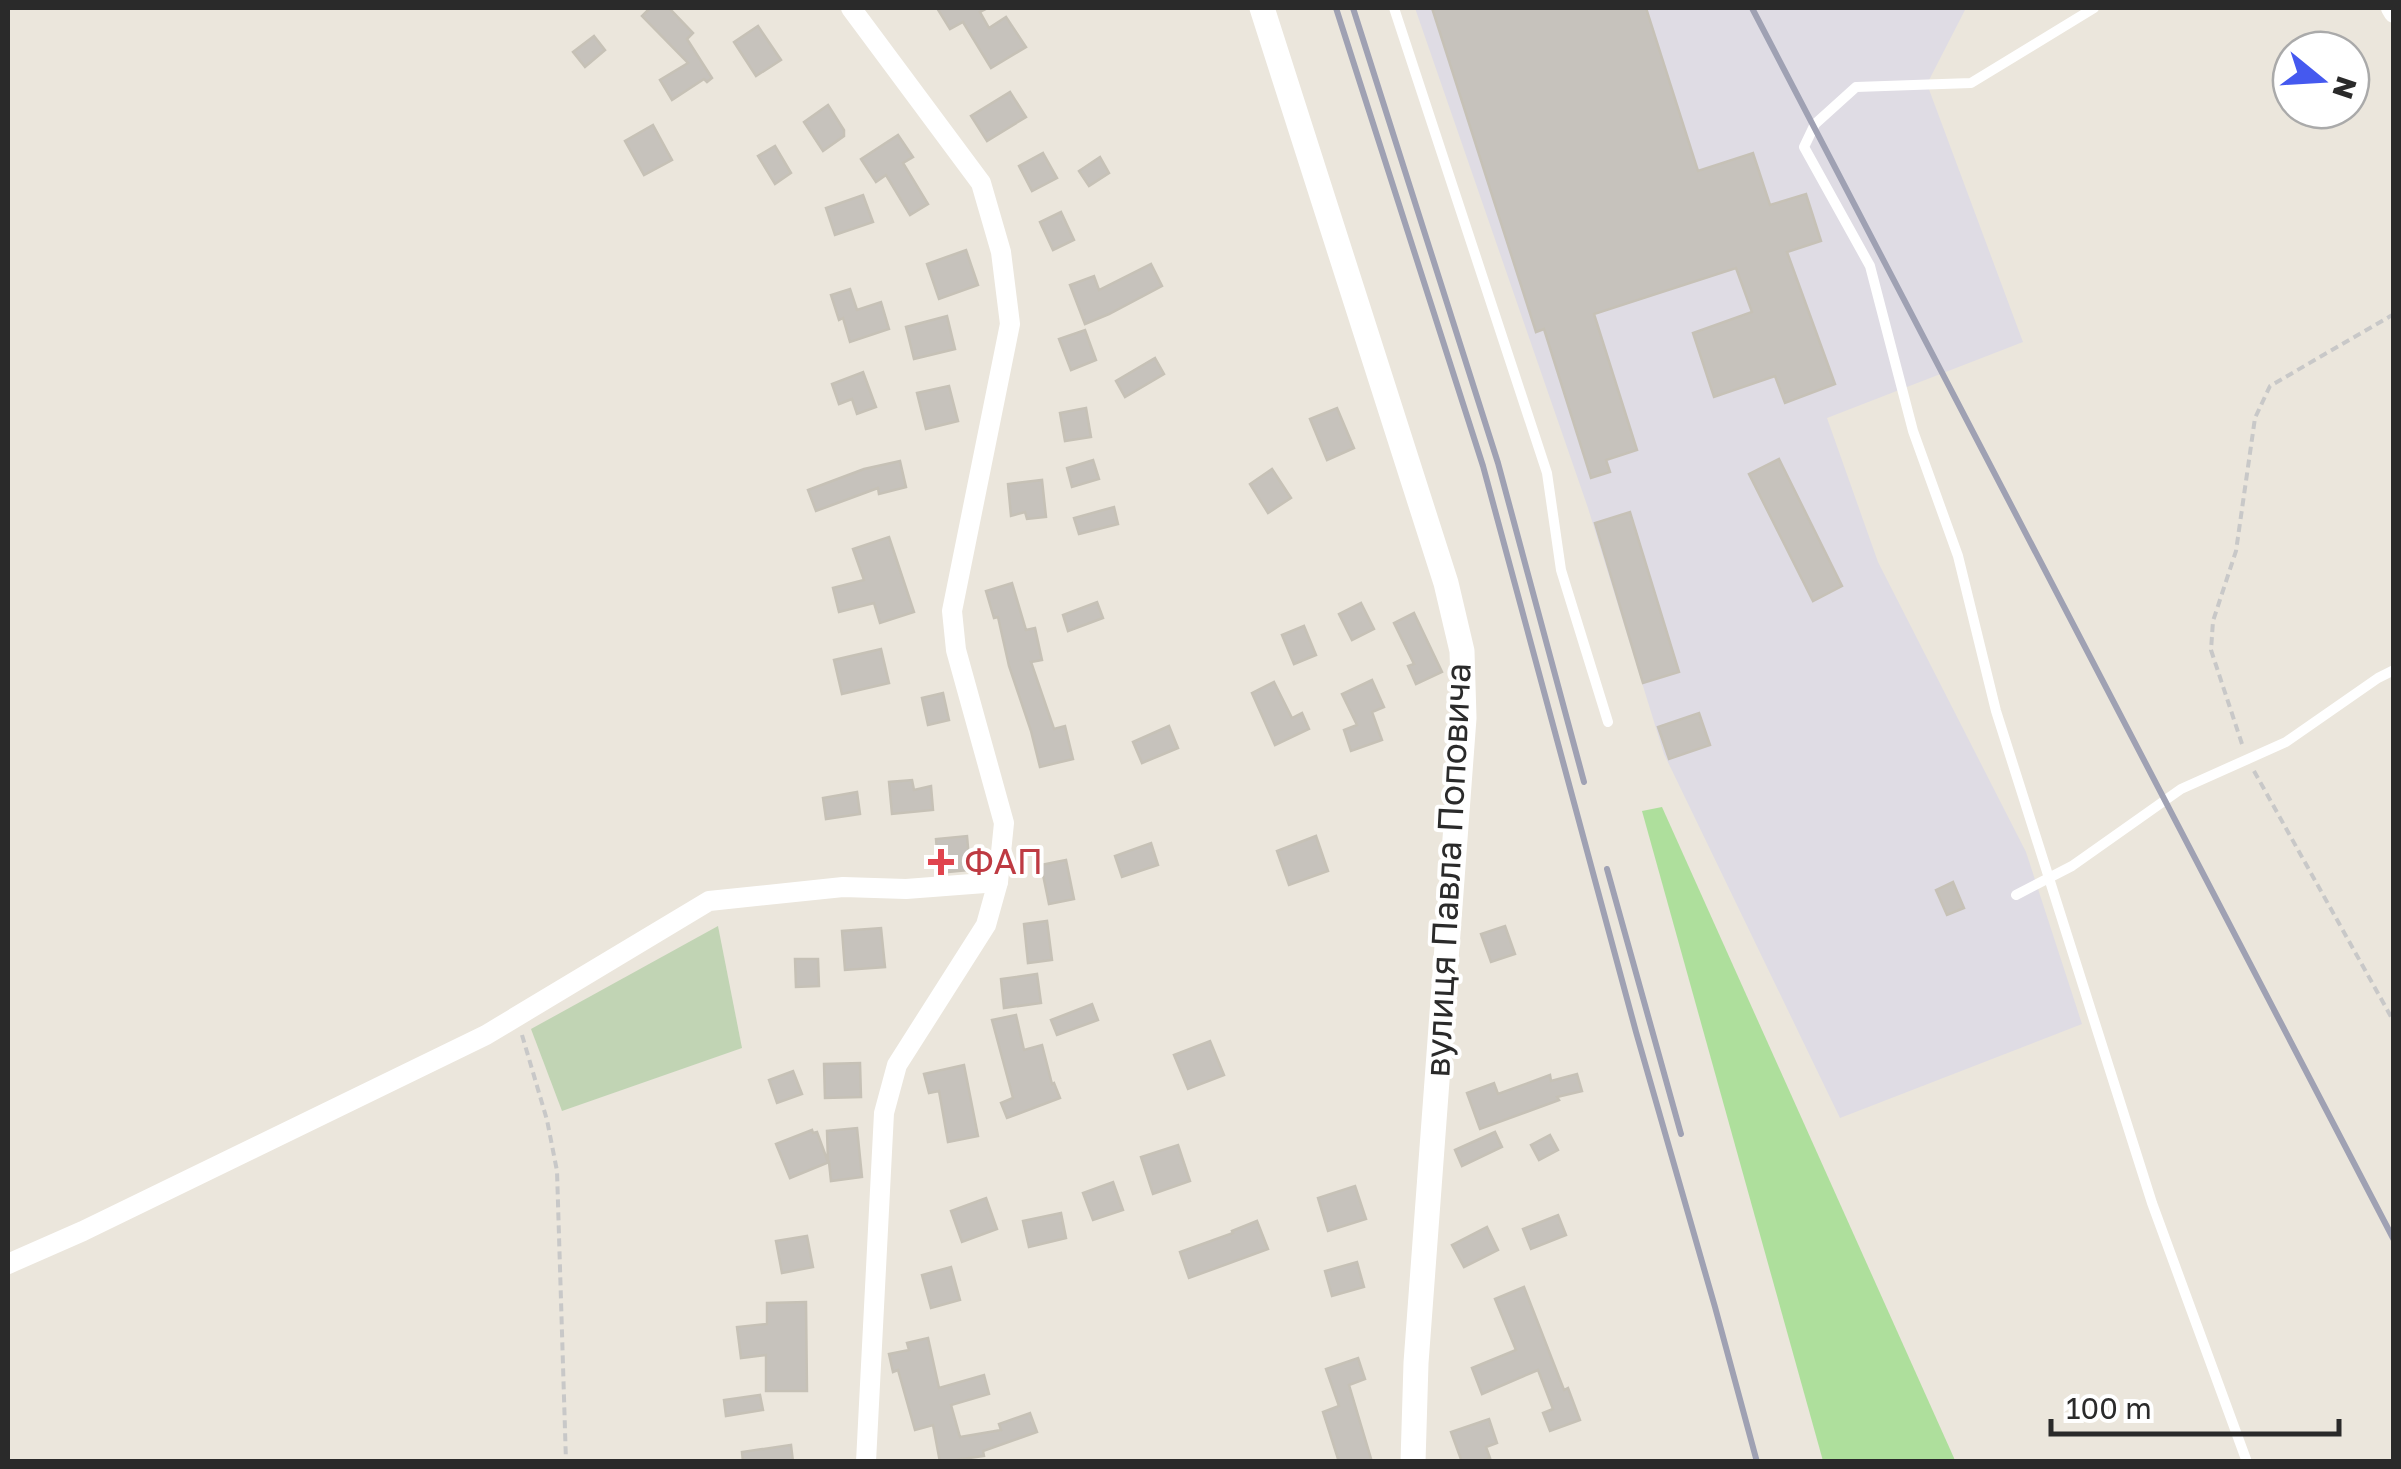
<svg xmlns="http://www.w3.org/2000/svg" width="2401" height="1469" viewBox="0 0 2401 1469" font-family="'Golos Text',sans-serif">
  <rect width="100%" height="100%" fill="#ebe6dc"/>
  <polygon fill="#dfdce4" points="1415,8 1966,8 1927,84 2023,342 1827,418 1878,562 2026,852 2082,1024 1840,1118 1664,754 1588,508"/>
  <polygon fill="#aedf9c" points="1662,807 1954,1458 1955,1461 1823,1461 1642,811"/>
  <polygon fill="#c1d4b4" points="718,926 742,1048 562,1111 531,1029"/>
  <g fill="#c6c2bc" stroke="#c6c1b6" stroke-width="2.5">
    <polygon points="650,8 669,8 693,33 687,39 712,78 707,82 704,79 672,100 660,80 688,63 642,16"/>
    <polygon points="937,8 988,8 980,12 989,28 1006,17 1026,47 991,68 963,22 950,29"/>
    <polygon points="1432,8 1646,8 1698,171 1753,153 1770,205 1806,194 1821,241 1787,252 1835,384 1785,403 1775,376 1714,397 1693,333 1752,312 1736,268 1594,314 1637,450 1606,460 1610,472 1591,478 1544,329 1536,332"/>
    <polygon points="758,26 781,60 756,76 734,42"/>
    <polygon points="594,36 605,50 585,67 573,52"/>
    <polygon points="1010,92 1026,117 987,141 971,116"/>
    <polygon points="828,105 844,130 844,136 823,151 804,122"/>
    <polygon points="653,125 672,160 644,175 625,141"/>
    <polygon points="898,135 913,157 903,163 928,204 910,215 886,175 876,182 861,159"/>
    <polygon points="775,146 791,173 775,184 758,156"/>
    <polygon points="1043,153 1057,178 1032,191 1019,166"/>
    <polygon points="1100,157 1109,173 1089,186 1079,171"/>
    <polygon points="863,195 873,222 835,235 826,208"/>
    <polygon points="1061,212 1074,240 1053,250 1040,222"/>
    <polygon points="966,250 978,285 939,299 927,264"/>
    <polygon points="1151,264 1162,286 1109,314 1085,324 1070,285 1094,276 1099,290"/>
    <polygon points="850,289 857,310 881,302 889,329 850,342 843,318 839,320 831,295"/>
    <polygon points="947,316 955,349 914,359 906,327"/>
    <polygon points="1085,330 1096,360 1071,370 1059,339"/>
    <polygon points="1155,358 1164,374 1125,397 1116,381"/>
    <polygon points="863,372 876,407 857,414 852,399 839,404 832,384"/>
    <polygon points="949,386 958,421 926,429 917,393"/>
    <polygon points="1086,408 1091,437 1065,441 1060,413"/>
    <polygon points="1337,408 1354,448 1327,460 1310,419"/>
    <polygon points="1779,459 1842,586 1813,601 1749,474"/>
    <polygon points="1093,460 1099,479 1072,487 1067,468"/>
    <polygon points="900,461 906,487 879,494 878,488 816,511 808,490 864,469"/>
    <polygon points="1272,469 1291,498 1268,513 1250,484"/>
    <polygon points="1042,480 1046,517 1027,519 1025,512 1011,516 1008,484"/>
    <polygon points="1114,507 1118,524 1079,534 1074,518"/>
    <polygon points="1630,512 1679,672 1643,683 1595,523"/>
    <polygon points="889,537 914,612 880,623 874,603 839,612 833,588 864,580 853,549"/>
    <polygon points="1012,583 1026,630 1035,628 1042,660 1031,662 1054,729 1065,726 1073,759 1040,767 1031,731 1009,666 998,617 994,618 986,591"/>
    <polygon points="1097,602 1103,618 1068,631 1063,615"/>
    <polygon points="1361,603 1374,629 1352,640 1339,614"/>
    <polygon points="1414,613 1442,672 1416,684 1408,666 1414,664 1394,623"/>
    <polygon points="1304,626 1316,655 1294,664 1282,635"/>
    <polygon points="881,649 889,683 842,694 834,660"/>
    <polygon points="1372,680 1384,707 1372,712 1382,740 1351,751 1344,730 1357,725 1342,694"/>
    <polygon points="1274,682 1292,718 1302,713 1309,729 1275,745 1252,693"/>
    <polygon points="943,693 949,720 928,725 922,698"/>
    <polygon points="1699,713 1710,745 1669,759 1658,727"/>
    <polygon points="1169,726 1178,748 1142,763 1133,742"/>
    <polygon points="912,780 914,790 931,786 933,810 892,814 889,782"/>
    <polygon points="857,792 860,814 826,819 823,798"/>
    <polygon points="967,836 970,870 939,873 936,839"/>
    <polygon points="1316,836 1328,871 1289,885 1277,851"/>
    <polygon points="1151,843 1158,865 1122,877 1115,856"/>
    <polygon points="1066,860 1074,899 1049,904 1041,865"/>
    <polygon points="1953,882 1964,908 1947,915 1936,890"/>
    <polygon points="1047,921 1052,960 1028,963 1024,924"/>
    <polygon points="1505,926 1515,954 1491,962 1481,934"/>
    <polygon points="881,928 885,967 845,970 842,931"/>
    <polygon points="795,959 818,959 819,986 796,987"/>
    <polygon points="1037,974 1041,1003 1004,1008 1001,979"/>
    <polygon points="1092,1004 1098,1020 1057,1035 1051,1020"/>
    <polygon points="1016,1015 1024,1050 1042,1045 1052,1084 1054,1083 1060,1098 1007,1118 1001,1103 1013,1098 992,1020"/>
    <polygon points="1210,1041 1224,1075 1188,1089 1174,1055"/>
    <polygon points="860,1063 861,1097 825,1098 824,1064"/>
    <polygon points="964,1065 978,1136 948,1142 939,1091 929,1093 924,1074"/>
    <polygon points="793,1071 802,1094 777,1103 769,1080"/>
    <polygon points="1577,1074 1582,1091 1557,1097 1559,1100 1480,1129 1467,1093 1494,1083 1498,1094 1550,1075 1551,1081"/>
    <polygon points="857,1128 862,1177 831,1181 829,1162 790,1178 776,1144 812,1130 813,1133 817,1132 828,1162 827,1131"/>
    <polygon points="1495,1132 1502,1147 1462,1166 1455,1150"/>
    <polygon points="1550,1135 1558,1150 1539,1160 1531,1145"/>
    <polygon points="1178,1145 1190,1181 1153,1194 1141,1157"/>
    <polygon points="1113,1182 1123,1210 1093,1220 1083,1193"/>
    <polygon points="1355,1186 1366,1219 1328,1231 1318,1198"/>
    <polygon points="986,1198 997,1229 962,1242 951,1211"/>
    <polygon points="1061,1213 1066,1238 1029,1247 1023,1221"/>
    <polygon points="1558,1215 1566,1235 1531,1249 1523,1229"/>
    <polygon points="1257,1221 1268,1249 1189,1278 1180,1252 1233,1233 1232,1231"/>
    <polygon points="1487,1227 1498,1250 1464,1267 1452,1245"/>
    <polygon points="807,1236 813,1267 782,1273 776,1241"/>
    <polygon points="1357,1262 1364,1287 1332,1296 1325,1271"/>
    <polygon points="951,1267 960,1300 931,1308 922,1275"/>
    <polygon points="1524,1287 1564,1390 1568,1388 1580,1420 1550,1431 1543,1413 1553,1409 1538,1370 1482,1394 1472,1368 1516,1350 1495,1299"/>
    <polygon points="806,1302 807,1391 766,1391 766,1355 741,1358 737,1327 767,1324 767,1303"/>
    <polygon points="928,1338 939,1388 984,1375 989,1394 951,1405 960,1437 1001,1430 999,1424 1030,1413 1037,1432 983,1451 984,1456 940,1462 933,1425 915,1430 898,1370 893,1372 889,1354 909,1350 907,1343"/>
    <polygon points="1358,1358 1365,1379 1349,1385 1372,1462 1339,1462 1323,1412 1339,1406 1326,1369"/>
    <polygon points="760,1395 763,1410 726,1416 724,1400"/>
    <polygon points="1489,1419 1497,1443 1486,1447 1490,1458 1479,1462 1462,1462 1451,1432"/>
    <polygon points="791,1445 793,1462 743,1462 742,1452"/>
  </g>
  <g fill="none" stroke-linecap="round" stroke-linejoin="round">
    <g stroke="#c8c8c8" stroke-width="4" stroke-dasharray="8 5" stroke-linecap="butt">
      <polyline points="2242,744 2211,650 2213,621 2236,551 2255,418 2270,386 2394,314"/>
      <polyline points="2254,771 2394,1022"/>
      <polyline points="522,1035 547,1120 557,1171 566,1462"/>
    </g>
    <g stroke="#fff" stroke-width="10">
      <polyline points="1394,8 1547,473 1561,570 1608,722"/>
      <polyline points="2094,8 1971,83 1856,87 1815,124 1804,147 1870,266 1913,431 1958,556 1996,711 2152,1203 2247,1462"/>
      <polyline points="2016,895 2072,866 2181,789 2286,742 2378,678 2394,670"/>
    </g>
    <g stroke="#fff" stroke-width="20">
      <polyline points="851,8 981,183 1001,252 1010,324 952,611 956,650 1004,823 998,882 986,925 897,1065 884,1113 866,1462"/>
      <polyline points="2391,8 2394,13"/>
      <polyline points="8,1264 83,1231 486,1035 709,901 843,887 906,889 998,882"/>
    </g>
    <polyline stroke="#fff" stroke-width="25" points="1262,8 1446,583 1462,651 1464,718 1416,1363 1413,1462"/>
    <g stroke="#9fa1b3" stroke-width="6">
      <polyline points="1336,8 1483,466 1636,1032 1715,1307 1757,1462"/>
      <polyline points="1353,8 1498,463 1584,782"/>
      <polyline points="1752,8 2394,1240"/>
      <polyline points="1607,869 1681,1134"/>
    </g>
  </g>
  <path fill="#e0444e" stroke="#fff" stroke-width="4" d="M936 847h10v10h10v10h-10v10h-10v-10h-10v-10h10z"/>
  <g text-anchor="middle" stroke-width="8" stroke-linejoin="round" paint-order="stroke">
    <g font-size="35" fill="#be3a42" stroke="#fff" text-anchor="start">
      <text x="964" y="874">ФАП</text>
    </g>
    <g font-size="35" fill="#2a2a2a" stroke="#fff">
      <text transform="translate(1448 870) rotate(-87)" y="12">вулиця Павла Поповича</text>
    </g>
  </g>
  <rect width="2401" height="1469" fill="none" stroke="#2a2a2a" stroke-width="20"/>
  <g transform="translate(2321 80) rotate(108)"><circle r="48" fill="#ffffff" stroke="#aaaaaa" stroke-width="2.5"/>
  <path d="M0-8L18 38L0 25L-18 38Z" fill="#4559ef"/>
  <text y="-15" font-size="28" font-weight="bold" text-anchor="middle" fill="#2a2a2a">N</text>
  </g>
  <path d="M2051 1419v15h288v-15" fill="none" stroke="#2a2a2a" stroke-width="5"/>
  <text x="2066" y="1419" font-size="30" fill="#2a2a2a" stroke="#ffffff" stroke-width="8" paint-order="stroke">100 m</text>
</svg>
